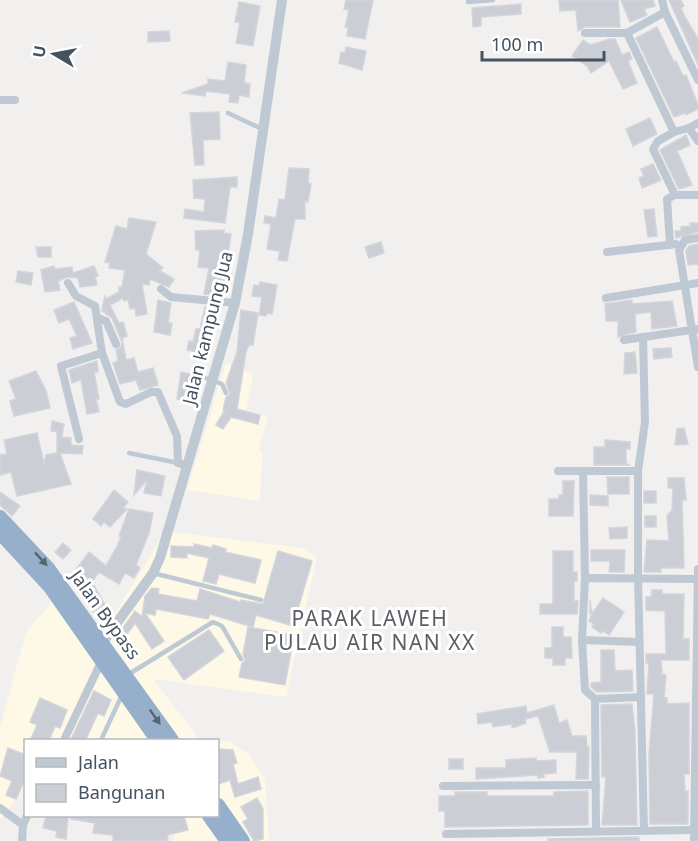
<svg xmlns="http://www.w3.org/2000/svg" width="698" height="841" viewBox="0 0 698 841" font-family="'Noto Sans',sans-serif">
  <rect width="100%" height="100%" fill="#f2efef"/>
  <g fill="#fef8e7">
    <polygon points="226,363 253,374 246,410 268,417 259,449 263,455 259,501 187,490"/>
    <polygon points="166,531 301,548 317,557 286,697 153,679 200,740 26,740 25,787 0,820 0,728 26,632 65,587 104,631"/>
    <polygon points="218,741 229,741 249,754 265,779 269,841 174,841 171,816 218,816"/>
  </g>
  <g fill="#cbced5" stroke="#d3d5dc" stroke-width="1.5">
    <polygon points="346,0 373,0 365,39 347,36 348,27 345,27 349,10 344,9"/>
    <polygon points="559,0 618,0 620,27 585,27 578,31 576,10 560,11"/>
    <polygon points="621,0 653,0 655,6 644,9 647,15 630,22"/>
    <polygon points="669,0 681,0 684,6 681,8 684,15 698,39 698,65"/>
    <polygon points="239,2 260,6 253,46 236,43 240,23 235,22"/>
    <polygon points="521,4 521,14 481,17 481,26 473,27 472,8"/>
    <polygon points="657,27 674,62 676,61 683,76 686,75 698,105 698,109 686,115 685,113 674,117 636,38"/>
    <polygon points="169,31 170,41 148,42 148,32"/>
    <polygon points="610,39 615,39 622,55 629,52 632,59 628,61 637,83 623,89 609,61 591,73 587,66 572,56 583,40 590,45"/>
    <polygon points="346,47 366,51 362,70 339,63 341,52 345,53"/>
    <polygon points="228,62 246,65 244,83 250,84 249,97 239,95 238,103 229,102 230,94 206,91 205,96 182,93 208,84 208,79 225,81"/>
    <polygon points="219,112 220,139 203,140 204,165 195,165 190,113"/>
    <polygon points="650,118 657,134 633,146 626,129"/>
    <polygon points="686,135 690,145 677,151 692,185 679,189 660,150"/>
    <polygon points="653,164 661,180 642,188 639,178 644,176 641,169"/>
    <polygon points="289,168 309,169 308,183 311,184 308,202 305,201 305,219 295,219 287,261 278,260 280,251 267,249 271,224 264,223 265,216 276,218 279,199 285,200"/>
    <polygon points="237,177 237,187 230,187 225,223 184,218 185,209 204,212 205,199 194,198 193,180"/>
    <polygon points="654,209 657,236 648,237 644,210"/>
    <polygon points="129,218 156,222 146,254 163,268 160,271 174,279 169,287 150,279 149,285 142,284 147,314 136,316 135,308 130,309 128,300 124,301 123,298 110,305 119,323 123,322 127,336 122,338 126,360 134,358 138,372 153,368 158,385 140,390 136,380 120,384 113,363 118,361 116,350 121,347 122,342 112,318 102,311 105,310 102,309 105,296 106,299 119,292 119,287 122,287 125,270 109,268 110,263 105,262 116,226 127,229"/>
    <polygon points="690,223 698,223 698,232 676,238 675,231 681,231 681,227 691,226"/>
    <polygon points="224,230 224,233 231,234 224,282 218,281 216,295 204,294 209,268 198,267 200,250 196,250 195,231"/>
    <polygon points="381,242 384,253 369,258 365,247"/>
    <polygon points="698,244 698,264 688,265 686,251 689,246"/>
    <polygon points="36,247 51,247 51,257 38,257"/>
    <polygon points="54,266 55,269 72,267 73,273 94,266 98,276 95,277 97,285 80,287 78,278 67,277 58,281 60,290 45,292 41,270"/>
    <polygon points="18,271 33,273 31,285 16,282"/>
    <polygon points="260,282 277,285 272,314 267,313 266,316 259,315 262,297 252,296 254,285 259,286"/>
    <polygon points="158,300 171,303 168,323 172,323 170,335 154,332"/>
    <polygon points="632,300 632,304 672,301 677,326 652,329 651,312 635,314 636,332 618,337 618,321 606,321 605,304"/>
    <polygon points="74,302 92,343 73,349 70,338 77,336 69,319 59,323 54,310"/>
    <polygon points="205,307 216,310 206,354 187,350 189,341 193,342 196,329 200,329"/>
    <polygon points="241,310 258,313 253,345 249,345 246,352 237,409 260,415 258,424 231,417 223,429 216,425 225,410 223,410 226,397 230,394 226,383 237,352"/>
    <polygon points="671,348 672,357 654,359 653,349"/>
    <polygon points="635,352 637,373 624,374 625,353"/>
    <polygon points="97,361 98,372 94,372 99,399 96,399 99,412 87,414 81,380 72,383 69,370"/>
    <polygon points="36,371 46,391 50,408 14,416 10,401 16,399 9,381"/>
    <polygon points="181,372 191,374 192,378 190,393 196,394 194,403 177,399"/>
    <polygon points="52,421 64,424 62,437 71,438 71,445 83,446 82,454 60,453 71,484 17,496 11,472 0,475 0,455 7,454 4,440 37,433 44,464 46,455 57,453 57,432 51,431"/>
    <polygon points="684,428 688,444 675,445 677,429"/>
    <polygon points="605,440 630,442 630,449 626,449 626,463 629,465 594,465 594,447 605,447"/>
    <polygon points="137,470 165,476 161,496 144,493 147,480 134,495"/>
    <polygon points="607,477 629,477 629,494 608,494"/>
    <polygon points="668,478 684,478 686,500 682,500 684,568 661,568 661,572 644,572 647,540 669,541 667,516 672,510 673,488 668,488"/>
    <polygon points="563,481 574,481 573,516 549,516 549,499 559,499 559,495 563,495"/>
    <polygon points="114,490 128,502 123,508 127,509 110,527 104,522 101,526 93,519"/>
    <rect x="644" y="491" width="12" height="12"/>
    <polygon points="0,492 20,506 12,516 0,505"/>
    <polygon points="590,495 608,496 608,506 590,505"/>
    <polygon points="129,509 153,513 149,533 136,565 140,568 134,578 125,573 119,584 99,572 92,582 105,605 93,612 82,592 89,588 72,575 89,552 106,566 117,547 121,537 119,536"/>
    <rect x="645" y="516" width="11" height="11"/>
    <polygon points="627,527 627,538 610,539 609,528"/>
    <polygon points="63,543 71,550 63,559 55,552"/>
    <polygon points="194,544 212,548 213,545 226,549 225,552 261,560 255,583 219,574 216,584 203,581 209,558 187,553 187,558 171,557 171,546 194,547"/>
    <polygon points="591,550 625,550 624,572 609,572 610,561 591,561"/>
    <polygon points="278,551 312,561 293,626 256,615 253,627 210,614 208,619 156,609 155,615 145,613 164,641 152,649 135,623 120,644 114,640 135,611 142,617 145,596 152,588 159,589 158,594 197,601 200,589 240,602 241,600 263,604"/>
    <polygon points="553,551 573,551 573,572 577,572 577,581 574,581 574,601 578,601 577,614 540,614 540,604 553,604"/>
    <polygon points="652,590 662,590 662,594 684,594 683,639 689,639 689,660 661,660 662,674 666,675 664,698 667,698 667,704 689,703 689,774 684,774 685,791 688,791 688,824 650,824 649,754 654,694 647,694 649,663 646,663 646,654 666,654 665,611 646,610 646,597 651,597"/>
    <polygon points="603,598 624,612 609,635 603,631 601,633 592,627 594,624 589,621 592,614 590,614 590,600 592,614"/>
    <polygon points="248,627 294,635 285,685 239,677 242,663 245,660 243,654"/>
    <polygon points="552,627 563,627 563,637 571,637 572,658 565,658 565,665 553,665 553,658 545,658 545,648 552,648"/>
    <polygon points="209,630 224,651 184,680 168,657"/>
    <polygon points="601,650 614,650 615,671 632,670 633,691 597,692 591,687 591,683 601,682"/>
    <polygon points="94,691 111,700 104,716 98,713 85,741 74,741 71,739"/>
    <polygon points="40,698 67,710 60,728 55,726 49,741 30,741 37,725 30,722"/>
    <polygon points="632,704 635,732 637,825 602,825 606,777 602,777 601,705"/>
    <polygon points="554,705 559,723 567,720 572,736 586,736 587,747 589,747 588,779 576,779 577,752 550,752 538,716 525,719 526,723 512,728 512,724 493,727 492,722 478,724 477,714 526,706 527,713"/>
    <polygon points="8,748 26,755 26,777 16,799 6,795 12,781 0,776"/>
    <polygon points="218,749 233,750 237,763 233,764 238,784 258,777 261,789 235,797 230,780 218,784"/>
    <polygon points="536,758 536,761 556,760 556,773 544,774 544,777 538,778 537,775 476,779 476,768 506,768 506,760"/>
    <rect x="449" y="759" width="14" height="10"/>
    <polygon points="588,791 588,825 445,827 445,811 439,811 439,796 455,796 455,792 487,792 487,796 554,796 554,792"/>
    <polygon points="257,798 263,809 263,839 254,841 243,822 248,819 241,807"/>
    <polygon points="46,816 68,816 66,839 56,837 57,831 43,828"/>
    <polygon points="71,816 184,816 188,830 167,835 168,840 113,841 113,835 93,833 95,823 71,819"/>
    <polygon points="639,837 639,841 548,841 548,839"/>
  </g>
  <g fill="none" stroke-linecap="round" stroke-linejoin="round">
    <g stroke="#bec9d3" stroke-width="4.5">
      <polyline points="468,2 493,0"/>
      <polyline points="228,113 262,129"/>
      <polyline points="195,374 222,384 226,393"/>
      <polyline points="129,453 178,463"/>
      <polyline points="153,573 261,600"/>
      <polyline points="129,674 213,622 222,626 241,659"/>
      <polyline points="101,740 122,695"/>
    </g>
    <g stroke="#bec9d3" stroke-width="8">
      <polyline points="662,0 665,12"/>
      <polyline points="585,33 627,33 674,132 689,128"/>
      <polyline points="627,33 665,12 698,80"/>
      <polyline points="0,100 15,100"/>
      <polyline points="698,123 689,128 698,141"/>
      <polyline points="674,132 658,141 653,149 675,195"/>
      <polyline points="698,238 685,240 679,250 698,367"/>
      <polyline points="670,245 667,199 675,195 697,195"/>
      <polyline points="607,252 676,244"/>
      <polyline points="68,283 76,296 95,306 102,353 120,402 126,404 151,392 158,392 177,436 178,463 187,465"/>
      <polyline points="161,289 171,297 235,303"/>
      <polyline points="606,298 698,283"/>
      <polyline points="98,318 106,321 116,344"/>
      <polyline points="643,337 645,422 638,471 638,577 644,831"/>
      <polyline points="624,340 698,329"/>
      <polyline points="79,439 61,366 102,353"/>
      <polyline points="558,471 638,471"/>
      <polyline points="583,471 585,578"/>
      <polyline points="582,640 638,642"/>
      <polyline points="641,697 595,699 585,690 582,640 585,578 698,579"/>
      <polyline points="595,699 596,831"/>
      <polyline points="64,740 102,660"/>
      <polyline points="443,786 596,785"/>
      <polyline points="0,808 23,825"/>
      <polyline points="446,834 694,830"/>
      <polyline points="22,841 23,825 27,816"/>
      <polyline points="694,841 698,569"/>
    </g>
    <polyline stroke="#bec9d3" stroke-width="10" points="103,642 153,573 160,558 235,303 248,234 282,0"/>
    <g stroke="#96afca" stroke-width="14">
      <polyline points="0,517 48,568 172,740"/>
      <polyline points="0,533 50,587 157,740"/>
      <polyline points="218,805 243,841"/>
      <polyline points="209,816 227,841"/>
    </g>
  </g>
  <defs><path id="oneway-solid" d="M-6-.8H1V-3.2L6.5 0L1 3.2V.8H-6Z" transform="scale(1.5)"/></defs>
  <g fill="#556574">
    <use href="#oneway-solid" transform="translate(41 559) rotate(47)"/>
    <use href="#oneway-solid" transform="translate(155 717) rotate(55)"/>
  </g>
  <g text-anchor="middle" stroke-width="6" stroke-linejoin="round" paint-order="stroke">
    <g font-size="18" fill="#45525f" stroke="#fff">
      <text transform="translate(208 328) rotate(-76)" y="6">Jalan kampung Jua</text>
      <text transform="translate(105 615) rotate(54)" y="6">Jalan Bypass</text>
    </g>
    <g font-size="21" letter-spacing="1.5" fill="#5b5f65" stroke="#fff">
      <text x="370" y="626">PARAK LAWEH<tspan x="370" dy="24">PULAU AIR NAN XX</tspan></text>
    </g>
  </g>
  <rect x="24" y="739" width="195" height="78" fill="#ffffff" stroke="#b5babf" stroke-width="1.5"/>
  <rect x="36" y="758" width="30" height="9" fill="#bec9d3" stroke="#b5babf" stroke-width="1.5"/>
  <text x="78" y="769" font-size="18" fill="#45525f">Jalan</text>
  <rect x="36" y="784" width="30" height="18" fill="#cbced5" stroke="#b5babf" stroke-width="1.5"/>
  <text x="78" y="799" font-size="18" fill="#45525f">Bangunan</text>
  <g transform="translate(54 54) rotate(280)" stroke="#ffffff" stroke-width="4.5" paint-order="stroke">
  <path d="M0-4.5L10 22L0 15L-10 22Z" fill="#45525f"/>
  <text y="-9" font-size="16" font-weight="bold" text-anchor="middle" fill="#45525f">U</text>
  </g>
  <path d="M482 51v9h122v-9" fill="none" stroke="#45525f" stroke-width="3"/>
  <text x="491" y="51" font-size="18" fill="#45525f" stroke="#ffffff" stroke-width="4.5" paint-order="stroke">100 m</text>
</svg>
